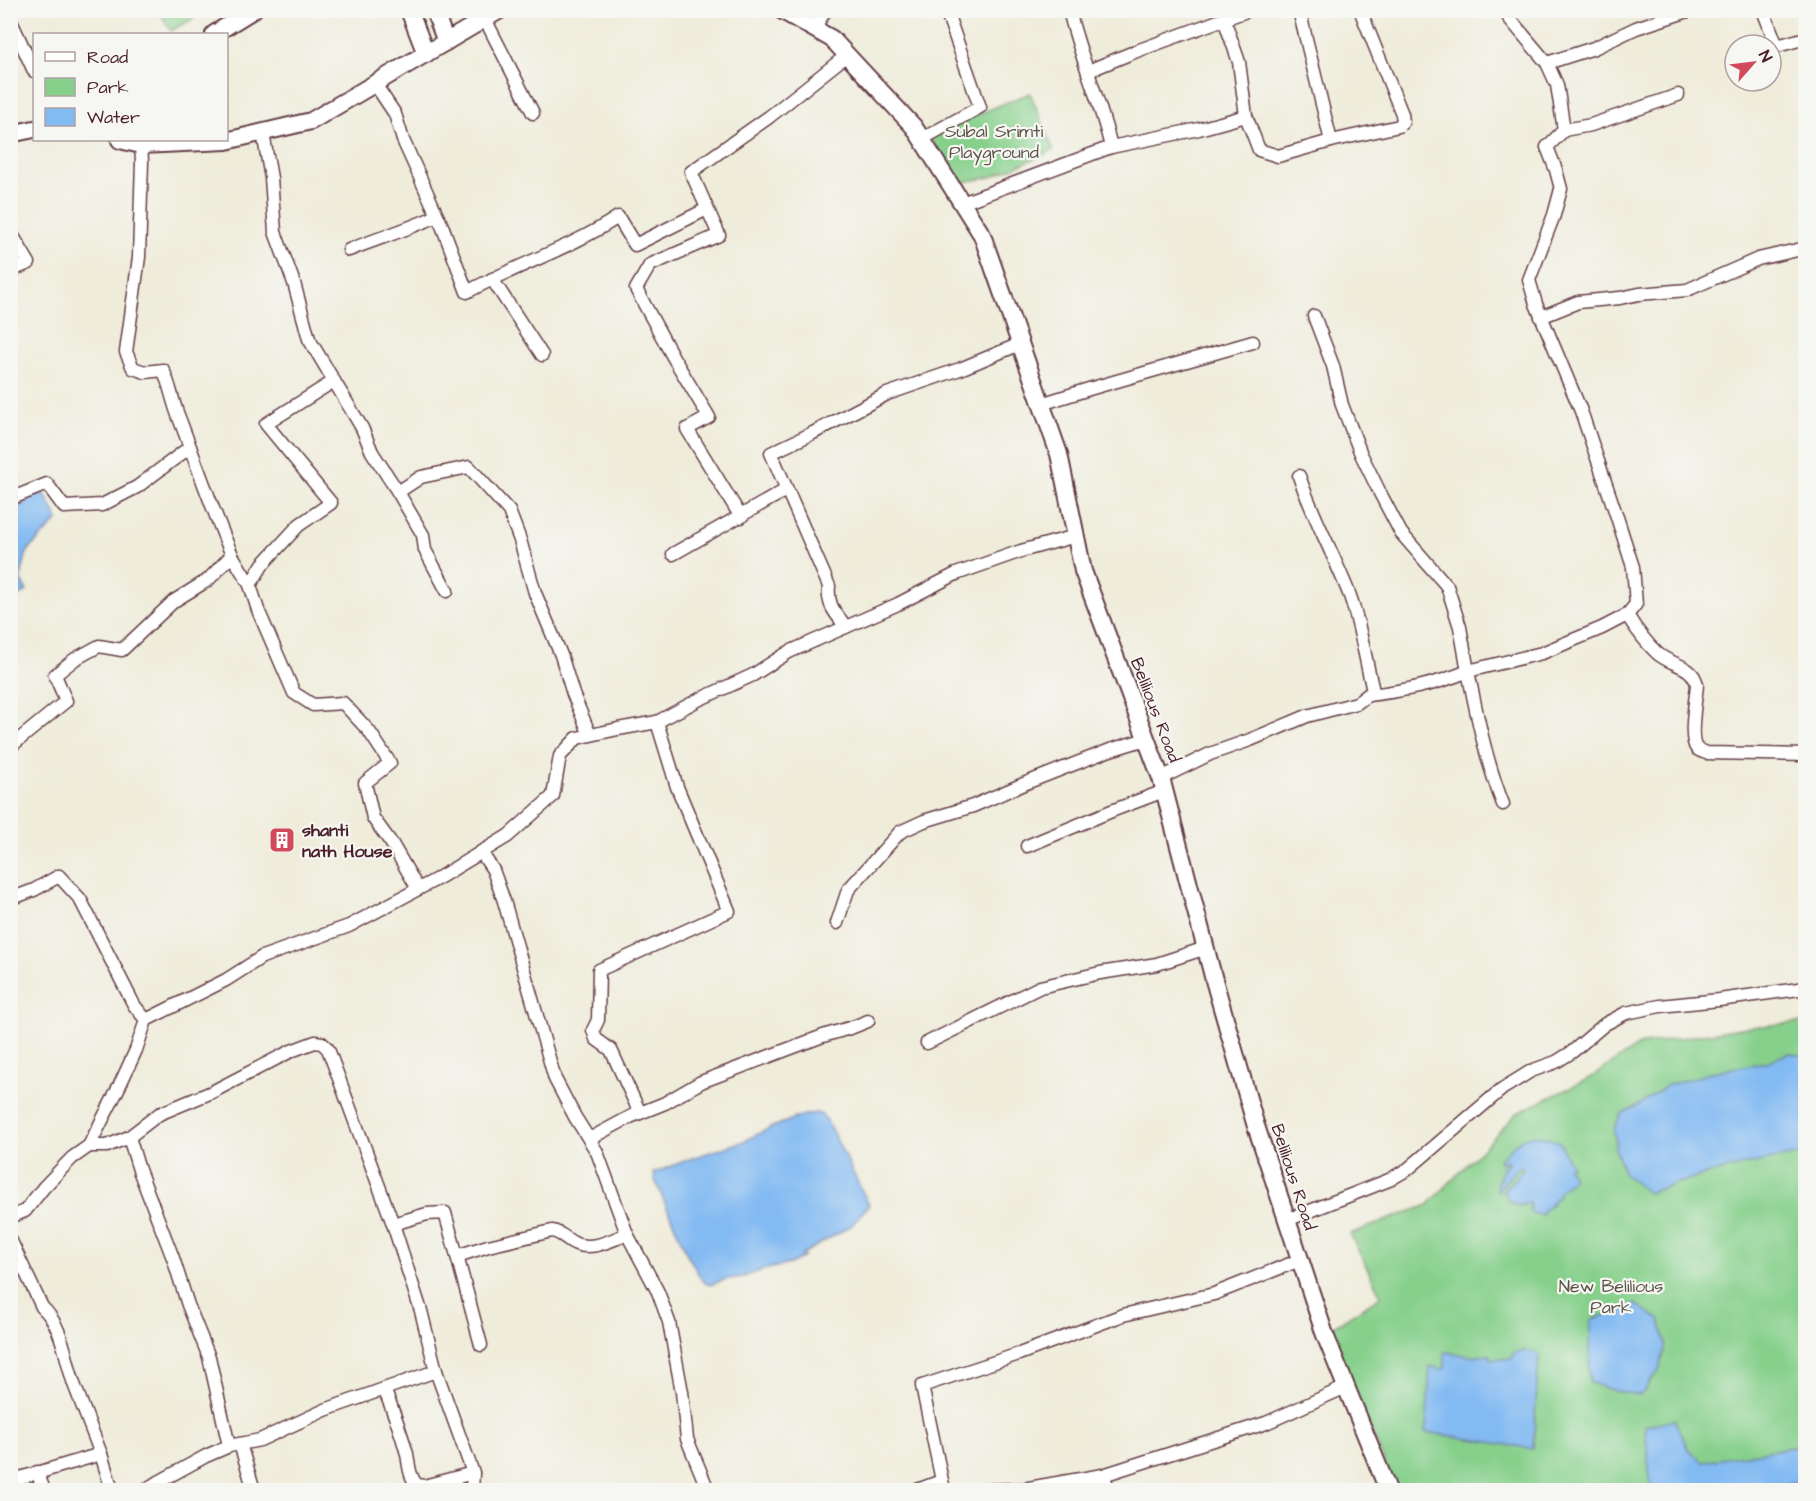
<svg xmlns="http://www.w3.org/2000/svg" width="1816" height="1501" viewBox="0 0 1816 1501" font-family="'Architects Daughter',sans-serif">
  <rect width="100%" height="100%" fill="#f6f6f2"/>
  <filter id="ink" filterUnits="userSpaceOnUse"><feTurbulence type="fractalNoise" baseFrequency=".0167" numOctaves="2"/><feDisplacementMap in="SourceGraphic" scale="12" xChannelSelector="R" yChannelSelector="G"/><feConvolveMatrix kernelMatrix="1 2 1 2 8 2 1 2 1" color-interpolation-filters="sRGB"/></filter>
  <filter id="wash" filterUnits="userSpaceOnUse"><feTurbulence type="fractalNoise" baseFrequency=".008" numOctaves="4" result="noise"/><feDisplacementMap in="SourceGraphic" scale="24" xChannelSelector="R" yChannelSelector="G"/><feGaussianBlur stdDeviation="1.35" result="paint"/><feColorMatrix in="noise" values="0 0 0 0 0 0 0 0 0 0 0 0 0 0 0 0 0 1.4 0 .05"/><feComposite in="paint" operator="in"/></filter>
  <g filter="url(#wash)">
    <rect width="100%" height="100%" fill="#efecda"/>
    <g fill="#87d08c" stroke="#68785c" stroke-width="1.5">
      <polygon points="209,10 171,31 159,11 159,10"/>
      <polygon points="1030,93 1054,150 991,177 954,184 929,134"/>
      <polygon points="1805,1022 1805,1490 1396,1490 1329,1329 1381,1296 1350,1234 1428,1205 1517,1113 1590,1078 1639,1045 1740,1028"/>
    </g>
    <g fill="#82baf2" stroke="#666c8e" stroke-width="1.5">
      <polygon points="37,494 45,494 58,520 30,548 26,555 20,580 27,591 11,600 11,512"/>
      <path d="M1789 1053 1805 1056V1154C1752 1161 1700 1175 1648 1193L1624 1174 1616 1151 1614 1129 1621 1114 1639 1105 1668 1085 1721 1070 1767 1062Z"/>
      <polygon points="816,1113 822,1115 826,1119 869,1205 851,1226 802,1254 804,1257 790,1264 766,1269 743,1277 727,1279 710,1285 703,1282 687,1254 655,1180 654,1173 695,1157 742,1142 770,1128 804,1115"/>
      <path d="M1530 1136H1540L1560 1142 1571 1166 1567 1168 1572 1175V1180L1559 1191 1558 1197 1554 1199 1552 1204 1543 1211 1542 1215 1530 1213 1529 1203 1521 1205H1515L1513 1201 1509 1202 1505 1193 1501 1192 1523 1170 1522 1166 1516 1169 1497 1191V1181L1500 1179V1175L1503 1171 1502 1169 1508 1163 1507 1160 1503 1163 1499 1161C1508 1151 1516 1140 1530 1136Z"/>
      <polygon points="1636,1304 1660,1320 1666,1344 1659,1370 1641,1395 1615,1391 1589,1382 1591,1320"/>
      <polygon points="1526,1350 1539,1354 1533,1449 1426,1432 1430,1366 1441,1369 1445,1368 1445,1352 1470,1356 1490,1355 1492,1359 1512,1359 1513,1353"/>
      <polygon points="1674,1419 1688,1449 1703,1462 1805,1445 1805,1471 1795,1483 1732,1490 1651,1490 1645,1426"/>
    </g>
  </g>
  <g filter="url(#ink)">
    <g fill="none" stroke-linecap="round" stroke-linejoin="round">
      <g stroke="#633e45" stroke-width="15">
        <g id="street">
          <polyline points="1299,10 1331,141"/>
          <polyline points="1763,10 1777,46 1806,38"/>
          <polyline points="10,19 34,71"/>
          <polyline points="485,19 533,113"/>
          <polyline points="1224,19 1249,10"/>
          <polyline points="814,28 826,10"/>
          <polyline points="1547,63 1594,48 1636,28 1691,10"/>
          <polyline points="1088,71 1134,52 1224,19 1239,62 1246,116 1259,150 1278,156 1331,141 1399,126 1403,122 1402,114 1361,12 1366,10"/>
          <path d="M375 84 395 114 403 140 443 228 467 292C517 265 571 248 618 217L635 245 707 209"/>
          <polyline points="1564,130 1591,125 1678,95"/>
          <polyline points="263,133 271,178 275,232 294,283 309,339 362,428 372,452 398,492 421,477 469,467 509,511 520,540 535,593 561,655 573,694 590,735"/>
          <polyline points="922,139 980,107 946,10"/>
          <path d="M141 145 142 161 139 257 126 352 133 368 145 372 163 370C170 384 172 400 178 415 196 462 212 509 232 555"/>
          <polyline points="1111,147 1199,129 1246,116"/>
          <path d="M962 203 1111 147C1100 100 1080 57 1069 10"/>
          <polyline points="10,231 29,263 10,271"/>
          <path d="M349 250C379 238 409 229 437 216"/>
          <polyline points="492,279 542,355"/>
          <path d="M1314 316 1333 366 1342 405 1361 454 1380 493 1401 533 1447 586 1460 627 1468 671C1435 685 1404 691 1368 695"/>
          <polyline points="1541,317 1578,302 1620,298 1639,294 1687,290 1758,259 1806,248"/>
          <polyline points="1041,404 1089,389 1253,342"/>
          <polyline points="398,492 423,535 425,550 447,591"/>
          <polyline points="10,499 47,484 64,507 102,505 137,487 190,447"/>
          <polyline points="741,517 687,429 709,417 673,357 636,289 650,265 719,235 691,172 769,117 847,55"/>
          <polyline points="673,554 786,490"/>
          <polyline points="250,585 258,610 294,693 313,705 343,703 369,731 390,763 365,783 373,818 392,844 418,889"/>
          <path d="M1627 615C1636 629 1645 642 1657 653 1671 666 1693 664 1697 685 1696 698 1688 740 1697 749 1700 751 1703 752 1706 753L1806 755"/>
          <path d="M846 627C835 612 827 606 829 586L771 453 813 433 887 394 960 369 1020 344"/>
          <polyline points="10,747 66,701 55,675 75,659 99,646 122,650 174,601 208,580 232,555 250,585 263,564 299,525 331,503 266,424 334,381"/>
          <path d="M1161 778 1210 754 1250 740 1307 716 1357 703 1373 691C1366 662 1360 624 1350 596 1334 555 1313 517 1299 476"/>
          <path d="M1503 804C1486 761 1477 716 1468 671L1542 653 1602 628 1627 615 1636 604 1633 567 1615 511 1581 411 1536 304 1529 280 1554 215 1561 189 1556 170 1547 147 1564 130 1557 85 1547 63 1509 18 1505 10"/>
          <polyline points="1027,846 1114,810 1164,791"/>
          <polyline points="481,852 493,870 504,901 555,1079 575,1117 597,1152 627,1234 658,1292 669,1322 682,1392 687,1439 708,1490"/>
          <polyline points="10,899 34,890 59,876 80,899 134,1005 146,1020"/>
          <polyline points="837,923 848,890 900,832 924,821 973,806 1026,783 1110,750 1146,739"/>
          <polyline points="927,1043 1040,987 1100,973 1157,964 1206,948"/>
          <polyline points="640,1113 611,1050 596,1039 593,1030 598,1020 599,970 729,911 677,787 657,722"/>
          <polyline points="129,1137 139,1170 173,1258 188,1305 209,1357 229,1446 260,1440 325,1410 384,1389"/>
          <polyline points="589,1139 630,1117 665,1103 701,1082 823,1036 853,1027 868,1021"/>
          <path d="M89 1146H107L129 1137 159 1114 212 1092 291 1051 315 1042 322 1043 328 1049 393 1224 427 1214 445 1213 457 1256 488 1246 552 1231C560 1232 565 1238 572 1242 589 1252 610 1241 627 1234"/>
          <polyline points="10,1217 25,1211 44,1187 72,1158 89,1146 118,1089 136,1050 146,1020 226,980 262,957 349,926 437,879 508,836 553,796 560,756 577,738 618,729 657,722 698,700 753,675 789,652 898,604 956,574 1021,551 1076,536"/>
          <polyline points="1287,1220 1389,1180 1408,1169 1502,1089 1531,1071 1556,1062 1572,1052 1605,1024 1626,1013 1660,1006 1719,1000 1806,988"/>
          <path d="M393 1224 421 1311 436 1371 384 1389C393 1410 401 1432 407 1454 409 1465 409 1476 417 1485L424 1486 473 1473 472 1490"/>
          <path d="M10 1239 42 1307C63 1326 65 1358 74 1384 83 1407 92 1431 101 1454"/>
          <polyline points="457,1256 481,1345"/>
          <polyline points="436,1371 473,1473"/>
          <polyline points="240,1444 254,1490"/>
          <polyline points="37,1472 44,1490"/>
          <polyline points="1103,1475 1109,1490"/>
          <polyline points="10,1481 101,1454 112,1490"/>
          <polyline points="144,1490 206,1456 229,1446"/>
          <polyline points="917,1490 941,1481"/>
          <polyline points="944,1490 922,1386 1019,1354 1123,1315 1214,1294 1300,1260"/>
          <polyline points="986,1490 1023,1489 1103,1475 1266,1423 1346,1387"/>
        </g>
      </g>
      <g stroke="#633e45" stroke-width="20">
        <g id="secondary">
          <polyline points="409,10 426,54"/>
          <polyline points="434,10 446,42"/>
          <polyline points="781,10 832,39 914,127 982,235 1059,454 1083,571 1161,778 1214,980 1255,1123 1325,1335 1388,1490"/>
          <polyline points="214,34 253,10"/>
          <polyline points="10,134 34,129"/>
          <polyline points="120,140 141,145 226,141 311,121 500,10"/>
        </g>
      </g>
      <use href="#street" stroke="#fff" stroke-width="12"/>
      <use href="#secondary" stroke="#fff" stroke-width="16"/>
    </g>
  </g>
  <defs>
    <g id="building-square" transform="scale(1.35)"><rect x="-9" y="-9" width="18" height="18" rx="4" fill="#d1495b" stroke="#f6f6f2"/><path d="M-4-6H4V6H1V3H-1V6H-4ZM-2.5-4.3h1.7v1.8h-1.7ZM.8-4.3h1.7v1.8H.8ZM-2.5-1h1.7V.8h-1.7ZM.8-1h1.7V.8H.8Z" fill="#fff"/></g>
  </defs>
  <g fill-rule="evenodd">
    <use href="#building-square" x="282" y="840"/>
  </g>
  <g text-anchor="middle" stroke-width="4.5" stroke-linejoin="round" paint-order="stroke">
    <g font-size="18" fill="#5c5448" stroke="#f6f6f2">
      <text x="994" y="137">Subal Srimti<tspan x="994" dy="21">Playground</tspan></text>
      <text x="1611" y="1292">New Belilious<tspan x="1611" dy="21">Park</tspan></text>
    </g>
    <g font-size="18" fill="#4a1f2b" stroke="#f6f6f2">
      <text transform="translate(1156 710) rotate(69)" y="6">Belilious Road</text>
      <text transform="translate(1294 1177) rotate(72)" y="6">Belilious Road</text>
    </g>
    <g font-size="18" font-weight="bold" fill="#4a1f2b" stroke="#f6f6f2" text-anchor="start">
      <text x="302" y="836">shanti<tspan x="302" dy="21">nath House</tspan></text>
    </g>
  </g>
  <rect width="1816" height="1501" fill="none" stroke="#f6f6f2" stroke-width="36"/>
  <rect x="33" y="33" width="195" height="108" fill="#f6f6f2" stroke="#b1a0a2" stroke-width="1.5"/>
  <rect x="45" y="52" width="30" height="9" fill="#ffffff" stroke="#b1a0a2" stroke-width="1.5"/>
  <text x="87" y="63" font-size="18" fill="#4a1f2b">Road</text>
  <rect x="45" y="78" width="30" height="18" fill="#87d08c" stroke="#b1a0a2" stroke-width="1.5"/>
  <text x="87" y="93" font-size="18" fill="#4a1f2b">Park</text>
  <rect x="45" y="108" width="30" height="18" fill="#82baf2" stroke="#b1a0a2" stroke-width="1.5"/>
  <text x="87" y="123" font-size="18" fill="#4a1f2b">Water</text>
  <g transform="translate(1753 63) rotate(62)"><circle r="28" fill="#f6f6f2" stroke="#b1a0a2" stroke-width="1.5"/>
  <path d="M0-4.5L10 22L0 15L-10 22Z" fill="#d1495b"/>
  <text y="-9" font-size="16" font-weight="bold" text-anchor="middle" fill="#4a1f2b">N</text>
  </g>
</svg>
